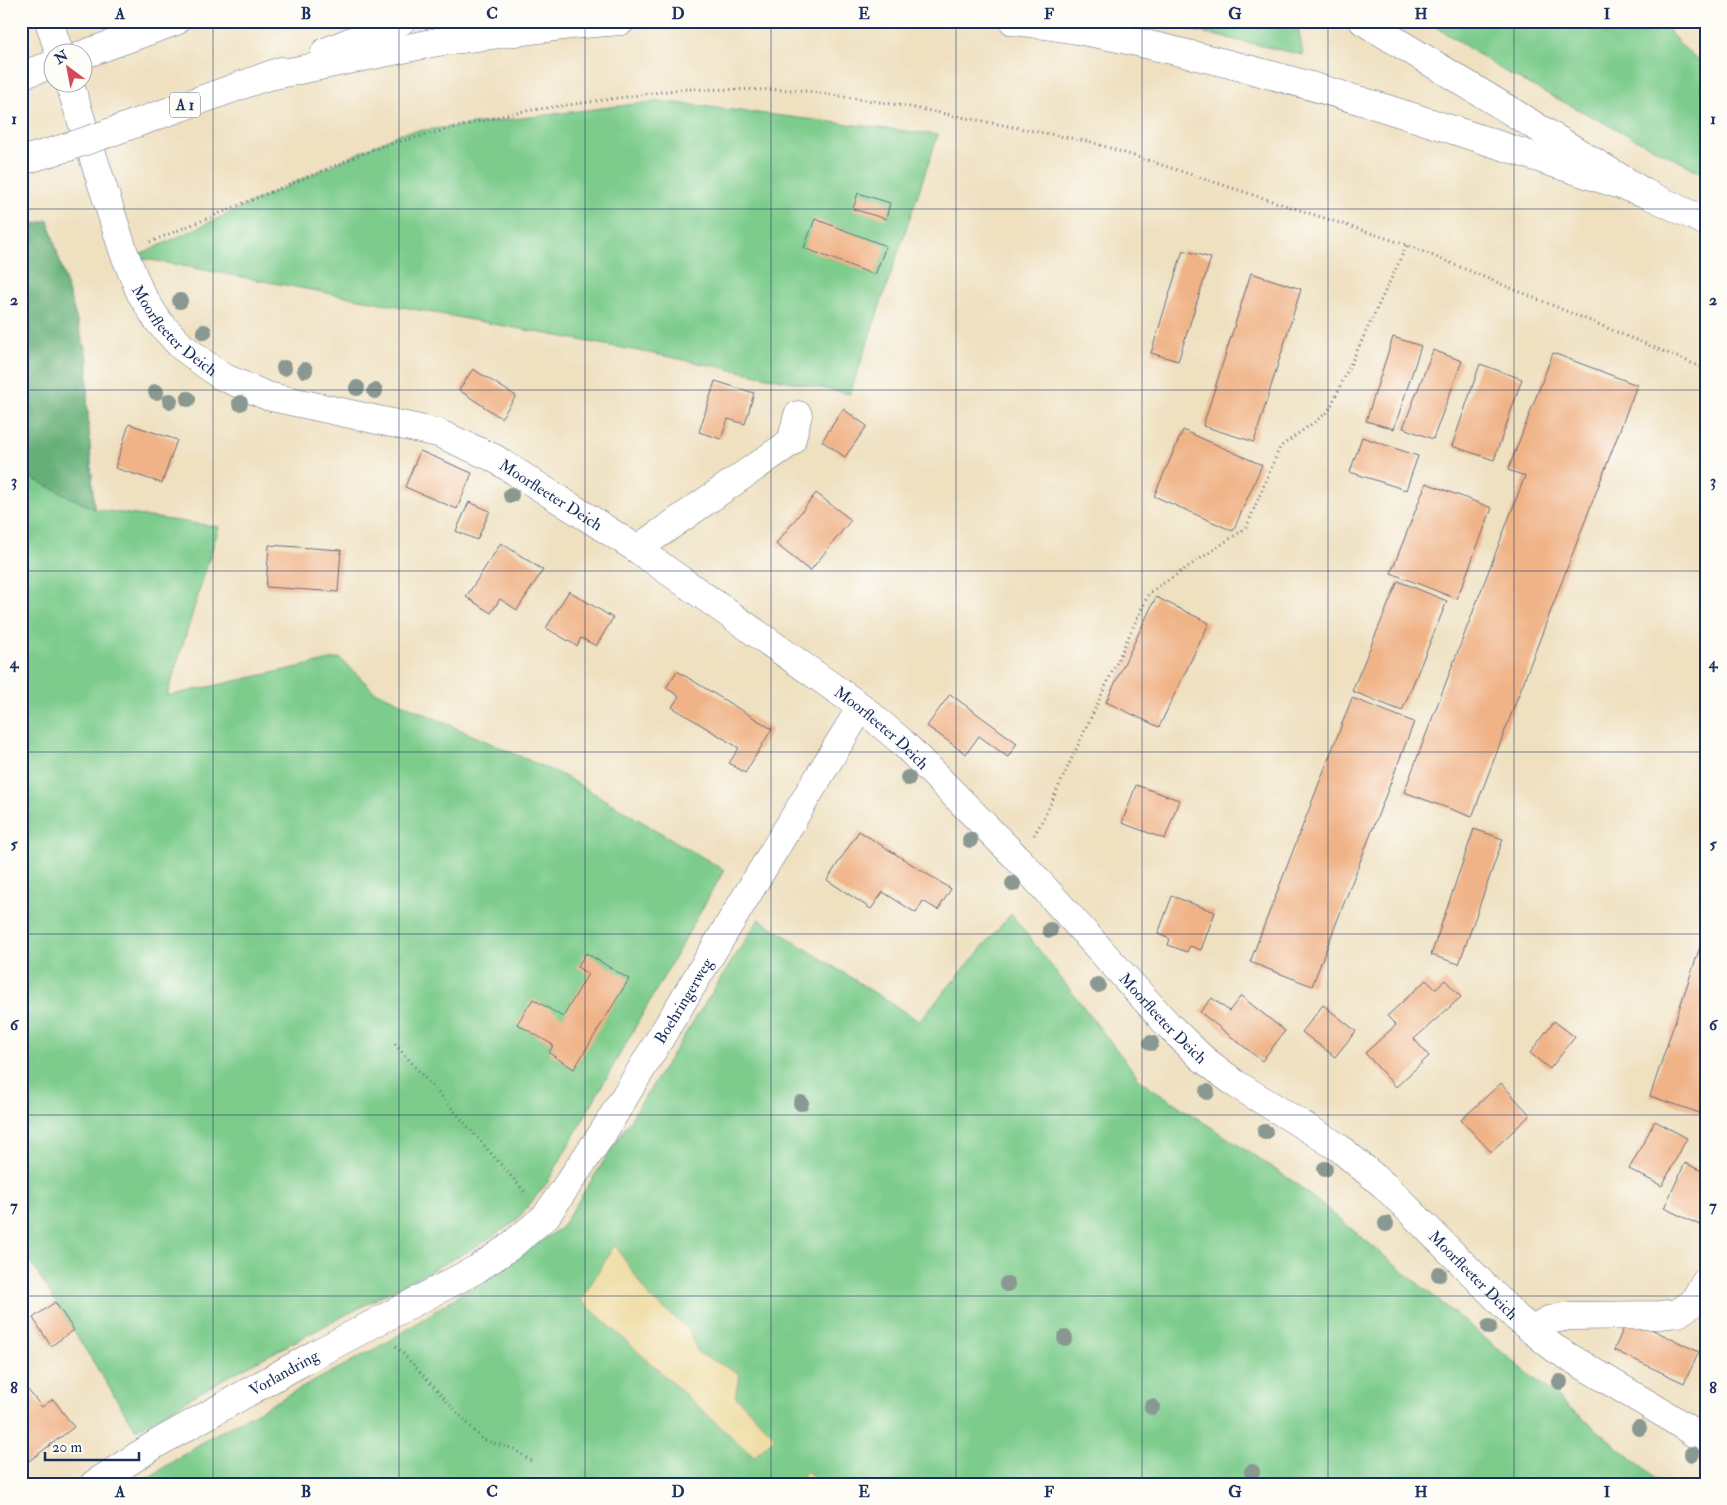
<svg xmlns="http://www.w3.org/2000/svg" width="1727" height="1505" viewBox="0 0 1727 1505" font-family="'IM FELL Double Pica',serif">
  <rect width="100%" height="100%" fill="#fdfcf7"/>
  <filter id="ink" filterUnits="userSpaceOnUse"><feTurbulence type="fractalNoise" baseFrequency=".02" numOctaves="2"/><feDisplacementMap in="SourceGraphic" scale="10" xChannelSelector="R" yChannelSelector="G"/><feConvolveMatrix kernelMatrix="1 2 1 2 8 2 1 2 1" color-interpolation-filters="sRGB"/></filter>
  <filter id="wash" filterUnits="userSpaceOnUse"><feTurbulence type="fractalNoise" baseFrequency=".0096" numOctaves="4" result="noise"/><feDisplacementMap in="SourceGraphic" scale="20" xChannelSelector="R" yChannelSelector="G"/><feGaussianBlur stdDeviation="1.12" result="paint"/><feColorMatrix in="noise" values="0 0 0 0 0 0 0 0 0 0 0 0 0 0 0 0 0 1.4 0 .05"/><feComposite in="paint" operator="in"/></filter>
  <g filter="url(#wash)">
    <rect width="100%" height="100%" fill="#efe0c0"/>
    <g fill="#7dcc8c" stroke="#4c7e75">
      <polygon points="1150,21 1297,21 1303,55"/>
      <polygon points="1427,21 1660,21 1682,46 1706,66 1706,175 1507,73"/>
      <polygon points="659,101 938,135 850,394 670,357 135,257 401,133"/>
      <polygon points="21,340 88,359 87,401 94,509 219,527 167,696 340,658 374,691 566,777 724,870 547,1183 515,1222 472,1249 223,1379 136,1430 21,1247"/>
      <polygon points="1011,914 1141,1081 1294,1182 1663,1484 139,1484 207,1439 391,1340 561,1228 759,919 919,1021"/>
    </g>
    <polygon fill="#66b078" stroke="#40706b" points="48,220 88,359 87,401 94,509 31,478 21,480 21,228"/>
    <g fill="#eeda9e" stroke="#84847e">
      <polygon points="615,1245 649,1297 688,1328 698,1353 740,1374 735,1396 775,1437 754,1457 581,1300"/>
      <polygon points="807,1471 818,1484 796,1484"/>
    </g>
    <g id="blocks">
      <g fill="#f0b387">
        <polygon points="858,193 890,203 886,219 853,209"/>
        <polygon points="815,219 886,246 875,275 804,248"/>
        <polygon points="1183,250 1211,258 1178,361 1151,353"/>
        <polygon points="1251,273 1301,289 1254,442 1203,426"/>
        <polygon points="1393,337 1421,346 1394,429 1366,421"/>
        <polygon points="1433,350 1462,361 1433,439 1403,428"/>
        <polygon points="1553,353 1637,385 1472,817 1404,792 1525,476 1508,470"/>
        <polygon points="1480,364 1522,379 1494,460 1452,446"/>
        <polygon points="473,369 516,396 501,418 459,390"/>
        <polygon points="715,381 754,393 745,424 728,419 721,439 699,432"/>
        <polygon points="843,409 867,426 845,457 822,441"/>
        <polygon points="129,424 177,440 162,483 115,468"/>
        <polygon points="1183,430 1262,465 1233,531 1154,496"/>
        <polygon points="1362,437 1418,456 1406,490 1350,472"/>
        <polygon points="420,451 472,473 457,509 405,487"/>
        <polygon points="1426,483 1492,508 1457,599 1391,573"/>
        <polygon points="816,493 851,520 810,571 776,544"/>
        <polygon points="469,502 490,511 477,540 456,531"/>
        <polygon points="501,543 543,570 517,610 500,599 491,613 466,597"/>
        <polygon points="269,545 341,550 338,592 266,587"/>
        <polygon points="1398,581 1447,601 1402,711 1352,691"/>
        <polygon points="569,591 613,618 596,646 581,638 577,646 546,628"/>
        <polygon points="1156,597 1209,623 1159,727 1106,702"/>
        <polygon points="677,671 772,729 745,773 729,763 739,748 672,707 679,696 666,688"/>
        <polygon points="950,694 1017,743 1008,757 979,736 966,754 927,726"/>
        <polygon points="1352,698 1414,722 1312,986 1250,962"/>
        <polygon points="1136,785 1179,800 1165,839 1122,823"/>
        <polygon points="1474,829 1503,839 1459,964 1431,955"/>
        <polygon points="859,831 951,889 938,910 923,901 916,913 883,892 871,909 827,880"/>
        <polygon points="1172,896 1215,912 1201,950 1190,946 1187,952 1168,945 1170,939 1158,934"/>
        <polygon points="1705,932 1706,932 1706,1115 1650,1096"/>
        <polygon points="586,953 629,979 574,1069 549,1053 553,1045 517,1024 533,999 563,1017 588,974 577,967"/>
        <polygon points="1426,980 1435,989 1445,980 1461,997 1414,1039 1429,1056 1396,1087 1365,1053 1396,1025 1387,1016"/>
        <polygon points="1241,996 1285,1031 1262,1061 1200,1012 1212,998 1229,1011"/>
        <polygon points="1323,1005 1356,1031 1335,1057 1302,1032"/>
        <polygon points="1554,1021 1575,1037 1550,1069 1530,1053"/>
        <polygon points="1501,1083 1530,1115 1491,1152 1461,1120"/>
        <polygon points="1655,1121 1687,1138 1662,1186 1629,1169"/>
        <polygon points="1685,1163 1706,1173 1706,1228 1664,1208"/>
        <polygon points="55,1302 74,1330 51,1346 33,1318"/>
        <polygon points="1628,1318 1699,1352 1684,1383 1614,1350"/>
        <polygon points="27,1389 42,1407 53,1399 74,1427 21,1467 21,1422 27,1417 21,1409 21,1393"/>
      </g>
    </g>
  </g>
  <g filter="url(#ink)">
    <use href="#blocks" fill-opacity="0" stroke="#656d80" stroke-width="1"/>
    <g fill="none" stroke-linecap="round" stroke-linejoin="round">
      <g stroke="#656d80" stroke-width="29">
        <g id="minor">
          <polyline points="49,21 59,52"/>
          <path id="s1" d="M69 82 124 253 140 292 158 321 181 346 221 376 267 396 438 433 494 458 637 549 861 707 901 741 1018 859 1169 1026 1202 1058 1236 1084 1338 1147 1385 1186 1517 1318 1554 1348 1666 1415 1706 1441"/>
          <polyline points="637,549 791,442 798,415"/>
          <polyline points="1533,1331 1549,1320 1570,1316 1660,1315 1678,1313 1693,1303 1706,1280"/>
          <path id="s2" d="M94 1484 156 1444 316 1354 477 1269 508 1248 546 1216 602 1134 861 707"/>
        </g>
      </g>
      <g stroke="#656d80" stroke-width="29">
        <g id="highway">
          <path d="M1013 21C1072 27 1130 40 1188 54 1343 90 1493 144 1645 193"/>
          <polyline points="1363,21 1645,193 1706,222"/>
          <polyline points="325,52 401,21"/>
          <polyline points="82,55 176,21"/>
          <polyline points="21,75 52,65"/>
          <polyline points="265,77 437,42 570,25 621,21"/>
          <polyline points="106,134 281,71"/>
          <polyline points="21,161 68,147"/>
        </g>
      </g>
      <g stroke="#656d80" stroke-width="3" stroke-dasharray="1 4" stroke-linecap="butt">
        <polyline points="150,242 382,146 518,112 682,89 799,90 899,105 1091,142 1407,245 1706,369"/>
        <polyline points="1034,835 1044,818 1149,593 1246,528 1280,447 1328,412 1407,245"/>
        <polyline points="395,1044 526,1193"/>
        <polyline points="396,1346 483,1440 514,1449 534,1463"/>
      </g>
      <use href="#minor" stroke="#fff" stroke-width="28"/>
      <use href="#highway" stroke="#fff" stroke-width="28"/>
      <g stroke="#656d80" stroke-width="29" stroke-linecap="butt">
        <polyline id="highway-bridge" points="68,147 106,134"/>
      </g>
      <use href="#highway-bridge" stroke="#fff" stroke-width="28"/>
    </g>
    <g fill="#8a9892">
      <circle cx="180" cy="301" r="8"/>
      <circle cx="204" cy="332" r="8"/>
      <circle cx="284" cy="368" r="8"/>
      <circle cx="305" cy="370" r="8"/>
      <circle cx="357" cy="388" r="8"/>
      <circle cx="375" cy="391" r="8"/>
      <circle cx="156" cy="392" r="8"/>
      <circle cx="188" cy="399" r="8"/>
      <circle cx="170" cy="401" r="8"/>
      <circle cx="240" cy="403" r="8"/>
      <circle cx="511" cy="495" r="8"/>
      <circle cx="908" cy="778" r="8"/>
      <circle cx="970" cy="840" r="8"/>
      <circle cx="1013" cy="884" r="8"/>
      <circle cx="1050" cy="930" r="8"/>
      <circle cx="1098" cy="985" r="8"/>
      <circle cx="1151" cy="1043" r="8"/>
      <circle cx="1207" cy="1092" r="8"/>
      <circle cx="801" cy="1103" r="8"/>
      <circle cx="1265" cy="1132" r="8"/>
      <circle cx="1325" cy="1169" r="8"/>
      <circle cx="1386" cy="1224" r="8"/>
      <circle cx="1439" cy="1274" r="8"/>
      <circle cx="1007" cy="1284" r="8"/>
      <circle cx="1489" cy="1327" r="8"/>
      <circle cx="1065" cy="1338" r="8"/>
      <circle cx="1560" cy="1382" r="8"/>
      <circle cx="1152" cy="1407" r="8"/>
      <circle cx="1639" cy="1428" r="8"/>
      <circle cx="1692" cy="1454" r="8"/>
      <circle cx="1252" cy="1472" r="8"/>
    </g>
  </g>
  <path fill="none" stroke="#1b2f5e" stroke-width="1" stroke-opacity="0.55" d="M213 21V1484M399 21V1484M585 21V1484M771 21V1484M956 21V1484M1142 21V1484M1328 21V1484M1514 21V1484M21 209H1706M21 390H1706M21 571H1706M21 752H1706M21 934H1706M21 1115H1706M21 1296H1706"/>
  <g text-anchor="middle" stroke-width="5" stroke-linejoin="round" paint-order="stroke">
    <rect fill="#fdfcf7" stroke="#5f6c8c" stroke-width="1" x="170" y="92.5" width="30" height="25" rx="4"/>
    <g font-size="15" font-weight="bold" fill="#1b2f5e">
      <text x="185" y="110">A 1</text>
    </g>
    <g font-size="16" fill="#1b2f5e" stroke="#fdfcf7">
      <text dy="6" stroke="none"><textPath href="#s1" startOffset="274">Moorfleeter Deich</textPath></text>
      <text dy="6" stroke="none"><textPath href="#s1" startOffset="694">Moorfleeter Deich</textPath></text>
      <text dy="6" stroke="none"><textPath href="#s1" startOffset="1099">Moorfleeter Deich</textPath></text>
      <text dy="6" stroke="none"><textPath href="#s2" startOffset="782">Boehringerweg</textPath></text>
      <text dy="6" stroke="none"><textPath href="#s1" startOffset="1504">Moorfleeter Deich</textPath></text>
      <text dy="6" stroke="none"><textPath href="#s1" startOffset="1909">Moorfleeter Deich</textPath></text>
      <text dy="6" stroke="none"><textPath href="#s2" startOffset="220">Vorlandring</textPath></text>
    </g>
  </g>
  <rect width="1727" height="1505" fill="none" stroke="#fdfcf7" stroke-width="55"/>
  <g transform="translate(68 68) rotate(328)"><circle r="24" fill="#fdfcf7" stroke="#a3aaba"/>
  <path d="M0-4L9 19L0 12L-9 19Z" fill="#d1495b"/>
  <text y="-8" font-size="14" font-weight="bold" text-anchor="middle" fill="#1b2f5e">N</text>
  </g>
  <path d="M45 1452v8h94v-8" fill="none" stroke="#1b2f5e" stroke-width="2.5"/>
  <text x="52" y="1452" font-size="15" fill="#1b2f5e" stroke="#fdfcf7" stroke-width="4" paint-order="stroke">20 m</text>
  <rect x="28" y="28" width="1672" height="1450" fill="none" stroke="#1b2f5e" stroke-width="2"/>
  <g font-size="16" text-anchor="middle" font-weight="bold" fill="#1b2f5e">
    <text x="120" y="19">A</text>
    <text x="306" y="19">B</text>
    <text x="492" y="19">C</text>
    <text x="678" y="19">D</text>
    <text x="864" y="19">E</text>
    <text x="1049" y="19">F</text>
    <text x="1235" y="19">G</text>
    <text x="1421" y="19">H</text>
    <text x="1607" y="19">I</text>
    <text x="14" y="124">1</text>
    <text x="1713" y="124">1</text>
    <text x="14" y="305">2</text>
    <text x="1713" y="305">2</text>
    <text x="14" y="486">3</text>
    <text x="1713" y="486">3</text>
    <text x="14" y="668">4</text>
    <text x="1713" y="668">4</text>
    <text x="14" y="849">5</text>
    <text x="1713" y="849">5</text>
    <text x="14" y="1030">6</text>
    <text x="1713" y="1030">6</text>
    <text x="14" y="1211">7</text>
    <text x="1713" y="1211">7</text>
    <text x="14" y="1393">8</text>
    <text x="1713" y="1393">8</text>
    <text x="120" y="1497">A</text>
    <text x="306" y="1497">B</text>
    <text x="492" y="1497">C</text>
    <text x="678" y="1497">D</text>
    <text x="864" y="1497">E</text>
    <text x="1049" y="1497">F</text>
    <text x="1235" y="1497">G</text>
    <text x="1421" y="1497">H</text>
    <text x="1607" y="1497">I</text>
  </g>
</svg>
